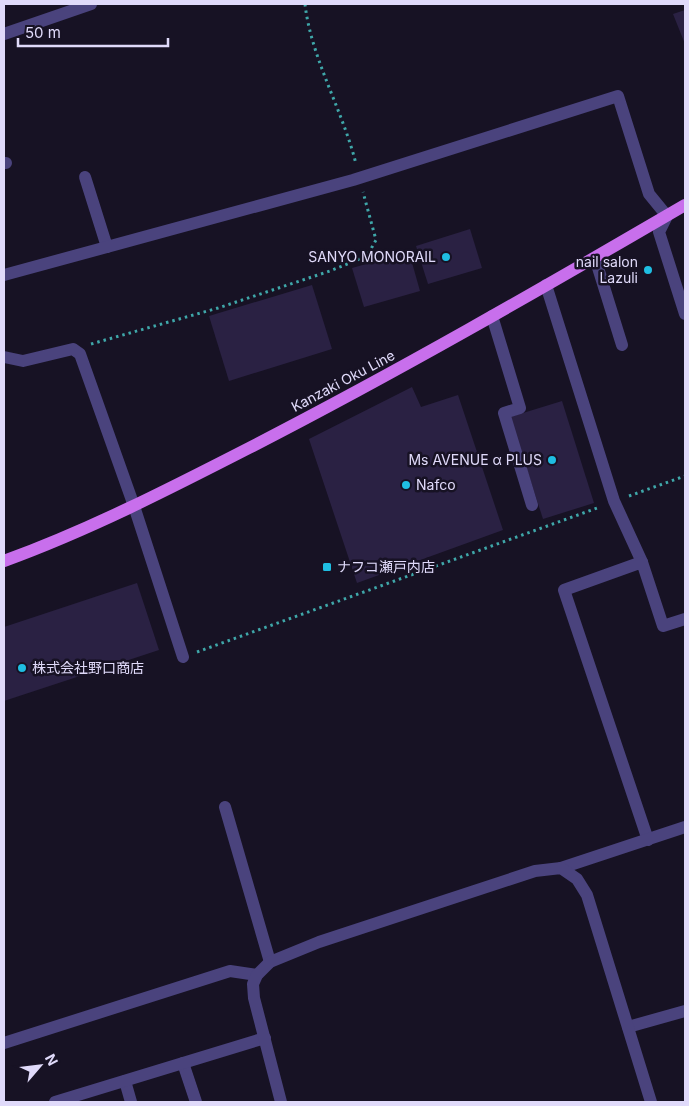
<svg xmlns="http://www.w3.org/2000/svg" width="689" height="1106" viewBox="0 0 689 1106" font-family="Inter,'Noto Sans JP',sans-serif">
  <rect width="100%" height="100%" fill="#171224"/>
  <g fill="#2a2143">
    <polygon points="685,10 685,44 673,14"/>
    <polygon points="470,229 482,268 428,284 416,246"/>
    <polygon points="409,252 420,291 364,307 352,268"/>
    <polygon points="312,285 332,349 229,381 209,316"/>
    <polygon points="412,387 421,407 458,395 503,530 357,583 309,439"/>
    <polygon points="562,401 594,503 543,519 510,417"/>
    <polygon points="137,583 159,650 4,701 4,627"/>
  </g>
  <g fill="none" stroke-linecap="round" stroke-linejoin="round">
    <g stroke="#3fa7a9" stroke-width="3" stroke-dasharray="2.5 4" stroke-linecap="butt">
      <path d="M305 4C311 58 343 111 356 164"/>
      <polyline points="91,344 218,308 330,271 367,256 376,240 363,192"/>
      <polyline points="629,496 685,476"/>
      <polyline points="197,652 600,507"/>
    </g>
    <g stroke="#4a437d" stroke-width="12">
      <polyline points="4,34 91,4"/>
      <polyline points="4,163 6,163"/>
      <polyline points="85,177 107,247"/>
      <polyline points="595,258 622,345"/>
      <polyline points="4,275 353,180 618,96 649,194 667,216 659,232 685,314"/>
      <polyline points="546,285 614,501 642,562"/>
      <polyline points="492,316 520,408 504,413 532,505"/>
      <polyline points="4,357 23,361 73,349 80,354 134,506 183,657"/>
      <polyline points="225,807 270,962"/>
      <polyline points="648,840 564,590 642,562 663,626 685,619"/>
      <polyline points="561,868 685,827"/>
      <polyline points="628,1027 685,1011"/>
      <polyline points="4,1043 230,971 257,975"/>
      <polyline points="183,1063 196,1102"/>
      <polyline points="125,1081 131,1102"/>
      <polyline points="55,1102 265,1038"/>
      <polyline points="281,1102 254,998 253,984 257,975 270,962 319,942 535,871 561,868 577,879 587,895 651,1102"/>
    </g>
    <path stroke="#c86fec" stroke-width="12" d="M4 561C89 530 169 489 249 448 397 372 541 289 685 205"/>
  </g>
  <g fill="#1fbee2" stroke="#171224" stroke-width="2">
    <circle cx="446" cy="257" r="5"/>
    <circle cx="648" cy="270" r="5"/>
    <circle cx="552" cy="460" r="5"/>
    <circle cx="406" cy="485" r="5"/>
    <rect x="322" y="562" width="10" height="10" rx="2.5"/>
    <circle cx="22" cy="668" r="5"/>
  </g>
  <g text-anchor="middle" stroke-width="5" stroke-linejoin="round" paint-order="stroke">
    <g font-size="14" fill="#e0dafa" stroke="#171224" text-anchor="end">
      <text x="436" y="262">SANYO MONORAIL</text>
      <text x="638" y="267">nail salon<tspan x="638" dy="16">Lazuli</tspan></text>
      <text x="542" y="465">Ms AVENUE α PLUS</text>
      <text x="416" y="490" text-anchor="start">Nafco</text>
      <text x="337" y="572" text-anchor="start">ナフコ瀬戸内店</text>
      <text x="32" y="673" text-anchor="start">株式会社野口商店</text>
    </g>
    <g font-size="14" fill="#e0dafa" stroke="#171224">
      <text transform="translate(343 381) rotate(-28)" y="5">Kanzaki Oku Line</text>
    </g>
  </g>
  <rect width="689" height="1106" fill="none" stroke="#e0dafa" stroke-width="10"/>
  <g transform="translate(40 1066) rotate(62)" stroke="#171224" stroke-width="4" paint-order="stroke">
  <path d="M0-4L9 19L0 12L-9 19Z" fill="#e0dafa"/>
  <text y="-8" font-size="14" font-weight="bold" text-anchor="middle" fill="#e0dafa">N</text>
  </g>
  <path d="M18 38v8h150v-8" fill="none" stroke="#e0dafa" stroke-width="2.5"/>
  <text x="25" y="38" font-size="15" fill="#e0dafa" stroke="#171224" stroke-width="4" paint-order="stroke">50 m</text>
</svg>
